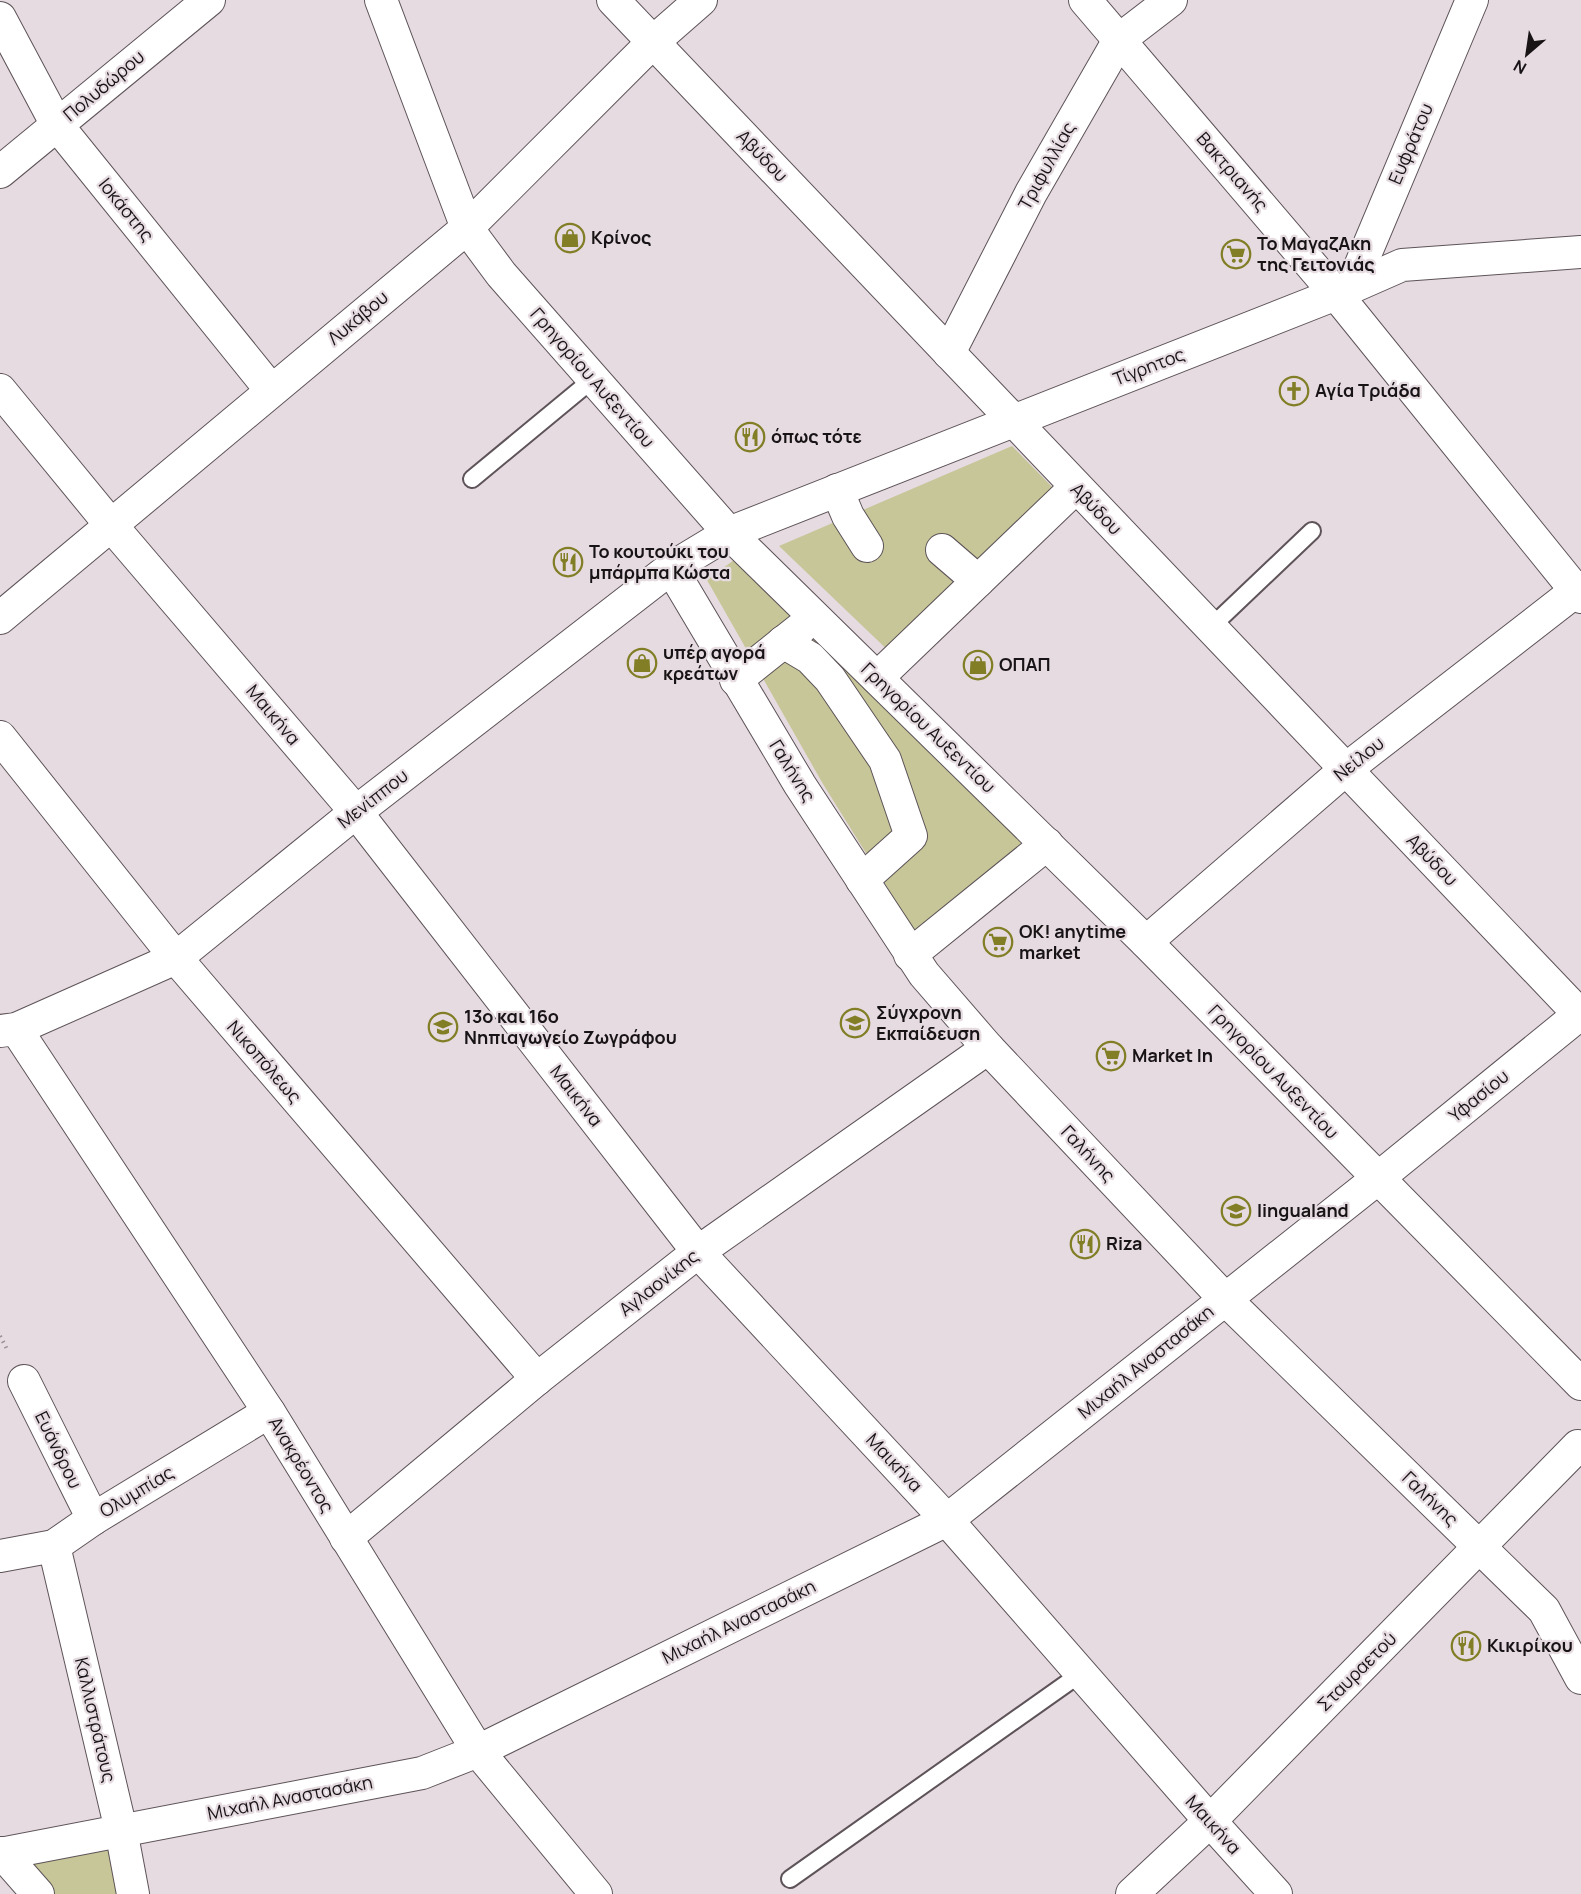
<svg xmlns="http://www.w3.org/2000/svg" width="1581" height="1894" viewBox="0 0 1581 1894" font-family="Manrope,sans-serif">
  <rect width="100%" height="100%" fill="#e6dbe1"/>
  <g fill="#c6c698">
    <polygon points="1012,446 1064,499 897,659 779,546"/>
    <polygon points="738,557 1032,848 920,940 823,784 707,580"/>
    <polygon points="111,1845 121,1894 50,1894 19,1859"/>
  </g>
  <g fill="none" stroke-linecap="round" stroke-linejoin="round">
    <g stroke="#5d5358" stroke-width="20">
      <g id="lane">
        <polyline points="472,479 593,379"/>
        <polyline points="1210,628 1312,531"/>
        <polyline points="790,1879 1080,1674"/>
      </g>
    </g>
    <g stroke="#5d5358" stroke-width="34">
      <g id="street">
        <polyline points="381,0 467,228 501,274 729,533 1146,942 1581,1384"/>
        <polyline points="613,0 1581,1016"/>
        <polyline points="1085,0 1336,294 1581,597"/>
        <polyline points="0,18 57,125 271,390"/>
        <polyline points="0,172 209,0"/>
        <polyline points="1351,288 1472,0"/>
        <polyline points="949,353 1031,193 1119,40 1171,0"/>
        <polyline points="0,390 110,524 356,812 698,1252 947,1520 1210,1821 1276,1894"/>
        <polyline points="837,490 848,516 867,546"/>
        <polyline points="942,550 978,581"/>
        <polyline points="671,568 800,785 924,974 988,1048 1225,1299 1544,1610 1581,1678"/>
        <polyline points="0,618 467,228 653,42 701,0"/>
        <polyline points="783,642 810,658 830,679 885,760 911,836 862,880"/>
        <polyline points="877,678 1076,487"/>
        <polyline points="736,680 800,629"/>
        <polyline points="0,737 176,958 537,1379"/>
        <polyline points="1146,942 1345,770 1581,587"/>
        <polyline points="910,955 1047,844"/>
        <polyline points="16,1029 269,1412 478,1751 596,1894"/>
        <polyline points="0,1031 16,1029 176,958 356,812 671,568 729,533 1336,294 1402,265 1581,252"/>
        <polyline points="24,1381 93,1519"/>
        <polyline points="346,1538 537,1379 698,1252 988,1048"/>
        <polyline points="54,1546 121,1830 133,1894"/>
        <polyline points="0,1556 54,1546 93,1519 269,1412"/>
        <polyline points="2,1853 38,1894"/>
        <polyline points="0,1854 422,1773 478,1751 947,1520 1377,1179 1581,1013"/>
        <polyline points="1132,1894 1210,1821 1578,1446"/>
      </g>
    </g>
    <polyline stroke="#9b9297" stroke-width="4" stroke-dasharray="1.5 4.5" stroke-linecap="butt" points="0,1336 8,1351"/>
    <use href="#lane" stroke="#fff" stroke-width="16"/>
    <use href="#street" stroke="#fff" stroke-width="32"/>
  </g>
  <defs>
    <g id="shop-ring" transform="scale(1.5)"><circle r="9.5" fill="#e6dbe1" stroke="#817e26" stroke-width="1.5"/><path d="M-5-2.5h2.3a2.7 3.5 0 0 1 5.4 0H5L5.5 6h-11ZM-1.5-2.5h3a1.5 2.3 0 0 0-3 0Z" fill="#817e26"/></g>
    <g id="supermarket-ring" transform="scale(1.5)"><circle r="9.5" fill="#e6dbe1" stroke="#817e26" stroke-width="1.5"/><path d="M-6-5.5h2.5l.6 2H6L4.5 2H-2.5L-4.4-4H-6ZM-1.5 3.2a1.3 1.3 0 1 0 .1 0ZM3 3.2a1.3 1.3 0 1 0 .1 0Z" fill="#817e26"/></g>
    <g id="church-ring" transform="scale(1.5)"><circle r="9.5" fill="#e6dbe1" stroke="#817e26" stroke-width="1.5"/><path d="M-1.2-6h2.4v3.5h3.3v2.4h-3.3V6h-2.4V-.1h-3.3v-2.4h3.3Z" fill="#817e26"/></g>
    <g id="restaurant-ring" transform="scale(1.5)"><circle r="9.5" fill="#e6dbe1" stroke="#817e26" stroke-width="1.5"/><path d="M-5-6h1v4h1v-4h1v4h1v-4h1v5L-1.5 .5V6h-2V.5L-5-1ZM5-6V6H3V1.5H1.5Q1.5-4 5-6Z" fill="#817e26"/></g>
    <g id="school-ring" transform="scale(1.5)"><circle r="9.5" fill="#e6dbe1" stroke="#817e26" stroke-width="1.5"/><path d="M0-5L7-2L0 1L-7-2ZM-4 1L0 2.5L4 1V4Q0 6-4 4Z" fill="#817e26"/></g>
  </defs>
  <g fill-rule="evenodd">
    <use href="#shop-ring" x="570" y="238"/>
    <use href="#supermarket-ring" x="1236" y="254"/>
    <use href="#church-ring" x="1294" y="391"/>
    <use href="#restaurant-ring" x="750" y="437"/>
    <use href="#restaurant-ring" x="568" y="562"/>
    <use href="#shop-ring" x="642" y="663"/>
    <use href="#shop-ring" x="978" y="665"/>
    <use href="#supermarket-ring" x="998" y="942"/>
    <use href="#school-ring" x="855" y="1023"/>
    <use href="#school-ring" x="443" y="1027"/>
    <use href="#supermarket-ring" x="1111" y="1056"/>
    <use href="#school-ring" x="1236" y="1211"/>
    <use href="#restaurant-ring" x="1085" y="1244"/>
    <use href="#restaurant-ring" x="1466" y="1646"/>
  </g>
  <g text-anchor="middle" stroke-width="4.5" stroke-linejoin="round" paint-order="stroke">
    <g font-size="18" fill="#181416" stroke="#e6dbe1">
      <text transform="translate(104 86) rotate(-40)" y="6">Πολυδώρου</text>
      <text transform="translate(1411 144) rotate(-67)" y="6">Ευφράτου</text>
      <text transform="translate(762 156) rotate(46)" y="6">Αβύδου</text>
      <text transform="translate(1047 166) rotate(-61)" y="6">Τριφυλλίας</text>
      <text transform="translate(1232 172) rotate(49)" y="6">Βακτριανής</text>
      <text transform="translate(126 210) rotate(51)" y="6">Ιοκάστης</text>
      <text transform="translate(358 318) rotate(-40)" y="6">Λυκάβου</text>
      <text transform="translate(1149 367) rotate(-21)" y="6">Τίγρητος</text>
      <text transform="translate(592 378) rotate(49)" y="6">Γρηγορίου Αυξεντίου</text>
      <text transform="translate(1096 509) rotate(46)" y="6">Αβύδου</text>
      <text transform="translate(273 715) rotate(50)" y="6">Μαικήνα</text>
      <text transform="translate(928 728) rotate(44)" y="6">Γρηγορίου Αυξεντίου</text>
      <text transform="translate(1359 759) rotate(-39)" y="6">Νείλου</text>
      <text transform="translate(792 771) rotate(58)" y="6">Γαλήνης</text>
      <text transform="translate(373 799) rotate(-38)" y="6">Μενίππου</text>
      <text transform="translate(1432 860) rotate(46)" y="6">Αβύδου</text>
      <text transform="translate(264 1062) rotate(49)" y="6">Νικοπόλεως</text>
      <text transform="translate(1273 1072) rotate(46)" y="6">Γρηγορίου Αυξεντίου</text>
      <text transform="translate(576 1096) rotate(52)" y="6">Μαικήνα</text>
      <text transform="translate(1479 1096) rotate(-39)" y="6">Υφασίου</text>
      <text transform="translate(1088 1154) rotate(47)" y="6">Γαλήνης</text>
      <text transform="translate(659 1283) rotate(-38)" y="6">Αγλαονίκης</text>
      <text transform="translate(1146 1362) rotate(-39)" y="6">Μιχαήλ Αναστασάκη</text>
      <text transform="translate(58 1450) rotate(64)" y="6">Ευάνδρου</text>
      <text transform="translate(894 1463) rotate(47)" y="6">Μαικήνα</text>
      <text transform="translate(301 1465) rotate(59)" y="6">Ανακρέοντος</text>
      <text transform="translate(137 1492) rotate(-31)" y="6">Ολυμπίας</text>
      <text transform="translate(1430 1499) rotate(44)" y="6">Γαλήνης</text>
      <text transform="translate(739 1622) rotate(-26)" y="6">Μιχαήλ Αναστασάκη</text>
      <text transform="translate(1357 1672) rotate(-45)" y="6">Σταυραετού</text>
      <text transform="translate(95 1720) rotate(77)" y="6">Καλλιστράτους</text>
      <text transform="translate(290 1798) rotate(-11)" y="6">Μιχαήλ Αναστασάκη</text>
      <text transform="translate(1213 1825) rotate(48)" y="6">Μαικήνα</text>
    </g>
    <g font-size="18" font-weight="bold" fill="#181416" stroke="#e6dbe1" text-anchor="start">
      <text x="591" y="244">Κρίνος</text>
      <text x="1257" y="250">Το ΜαγαζΑκη<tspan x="1257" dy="21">της Γειτονιάς</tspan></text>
      <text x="1315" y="397">Αγία Τριάδα</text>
      <text x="771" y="443">όπως τότε</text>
      <text x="589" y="558">Το κουτούκι του<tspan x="589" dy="21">μπάρμπα Κώστα</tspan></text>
      <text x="663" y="659">υπέρ αγορά<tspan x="663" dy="21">κρεάτων</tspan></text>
      <text x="999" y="671">ΟΠΑΠ</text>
      <text x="1019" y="938">OK! anytime<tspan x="1019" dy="21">market</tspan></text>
      <text x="876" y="1019">Σύγχρονη<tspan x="876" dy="21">Εκπαίδευση</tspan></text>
      <text x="464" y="1023">13ο και 16ο<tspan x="464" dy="21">Νηπιαγωγείο Ζωγράφου</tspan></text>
      <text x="1132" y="1062">Market In</text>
      <text x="1257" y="1217">lingualand</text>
      <text x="1106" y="1250">Riza</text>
      <text x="1487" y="1652">Κικιρίκου</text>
    </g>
  </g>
  <g transform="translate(1527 54) rotate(209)" stroke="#e6dbe1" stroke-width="4.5" paint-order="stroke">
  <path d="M0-4.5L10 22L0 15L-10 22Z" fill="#181416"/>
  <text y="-9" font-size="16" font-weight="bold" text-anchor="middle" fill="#181416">N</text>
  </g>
</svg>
